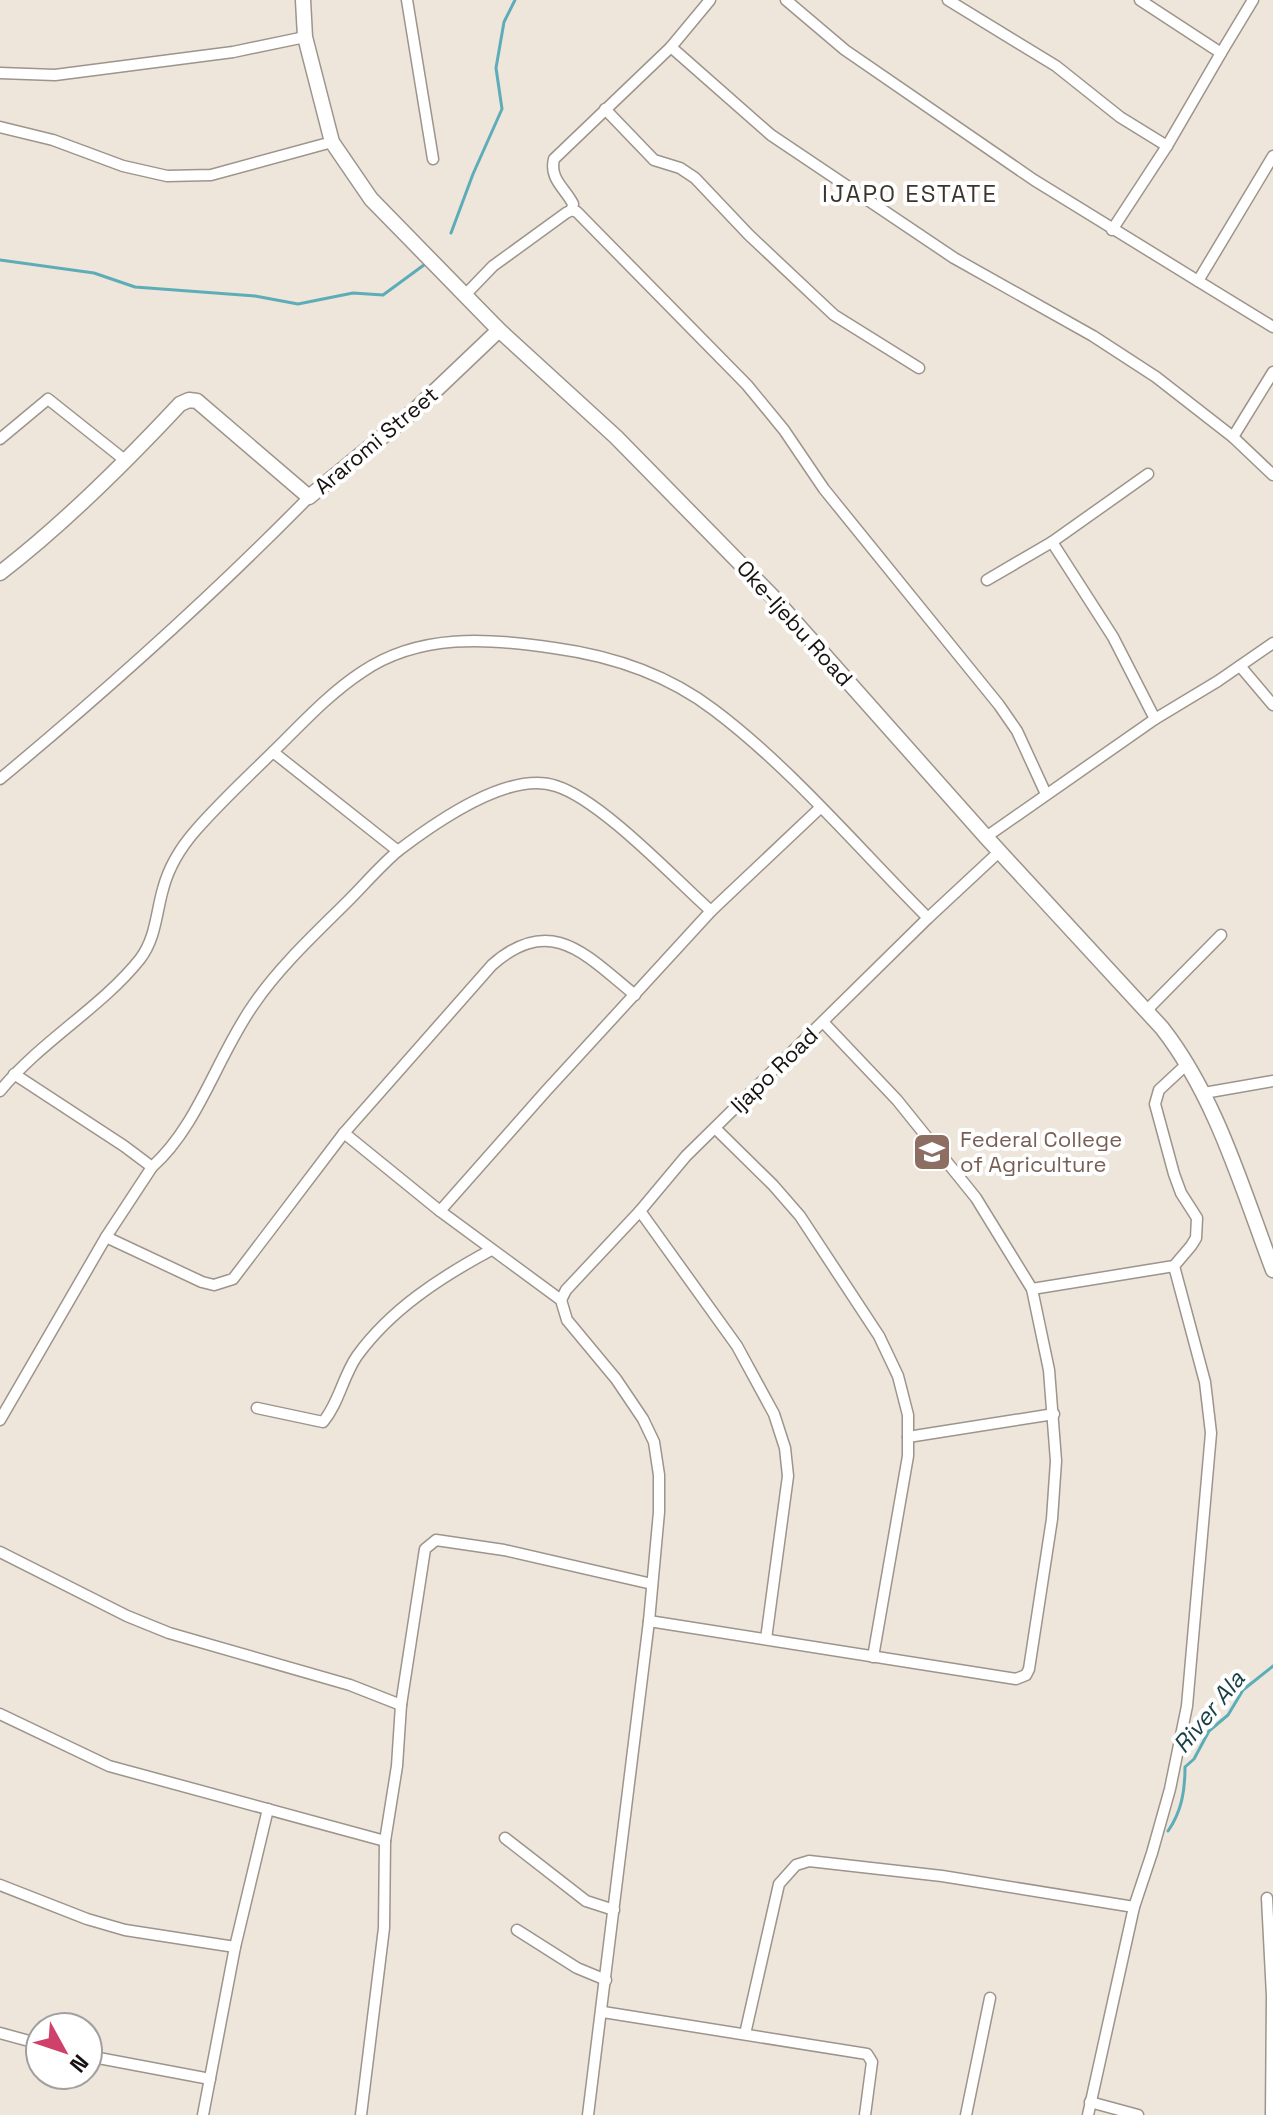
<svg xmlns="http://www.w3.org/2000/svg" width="1273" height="2115" viewBox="0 0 1273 2115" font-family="'Space Grotesk',sans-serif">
  <rect width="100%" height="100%" fill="#eee5db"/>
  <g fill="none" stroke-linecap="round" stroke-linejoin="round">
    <g stroke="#5dadb9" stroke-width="3">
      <polyline points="451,233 473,174 502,109 496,68 504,22 515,0"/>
      <polyline points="0,260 94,273 135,287 255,296 298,304 353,293 383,295 428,262"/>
      <path d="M1168 1831C1182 1811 1185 1790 1185 1767L1194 1759 1209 1731 1228 1715 1243 1690 1273 1666"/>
    </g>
    <g stroke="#9d948b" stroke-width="13">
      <g id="street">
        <polyline points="407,0 433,159"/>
        <polyline points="786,0 845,50 1034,180 1198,281"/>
        <polyline points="948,0 1056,66 1120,117 1167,146"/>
        <polyline points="671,47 771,135 954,258 1093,336 1156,377 1233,437 1273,475"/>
        <polyline points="1221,53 1253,0"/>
        <polyline points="0,73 55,75 233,52 305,37"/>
        <polyline points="605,109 654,160 680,168 695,178 749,235 834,315 919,368"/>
        <polyline points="0,127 53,140 123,166 167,176 211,175 332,142"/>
        <polyline points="1273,156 1198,281 1273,327"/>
        <path d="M572 210 573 204C565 188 549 179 554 159L671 47 710 0"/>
        <polyline points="1112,230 1167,146 1221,53 1140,0"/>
        <polyline points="466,294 493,266 566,213 572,210 577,212 747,385 784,430 824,489 999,705 1017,731 1046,794"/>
        <polyline points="1233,437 1273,372"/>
        <polyline points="0,439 48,399 126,461"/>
        <polyline points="1052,542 1148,474"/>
        <polyline points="987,580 1052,542 1113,637 1155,719"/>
        <polyline points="1240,666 1273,705"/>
        <polyline points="273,752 398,851"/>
        <path d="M0 779C107 690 211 597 309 497"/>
        <polyline points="986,837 1155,719 1218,681 1273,643"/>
        <polyline points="1147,1010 1221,935"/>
        <path d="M0 1091C41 1041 102 1007 140 959 156 938 156 913 163 889 169 866 181 847 196 830 223 799 254 771 283 742 308 717 333 691 362 672 419 633 489 638 554 648 613 656 667 674 714 710 790 767 860 850 928 918"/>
        <polyline points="1204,1093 1273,1081"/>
        <polyline points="715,1128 773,1185 800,1216 879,1336 898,1376 908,1415 908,1456 873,1657"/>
        <polyline points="344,1133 440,1211 546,1091 711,911 820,808"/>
        <path d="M152 1167C199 1125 217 1056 254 1004 280 966 315 934 348 901 364 885 381 865 399 850 436 822 509 770 556 786 601 800 674 878 711 911"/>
        <polyline points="440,1211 561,1300 567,1320 616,1379 643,1419 654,1442 659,1475 659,1512 649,1621 588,2115"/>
        <polyline points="640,1211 737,1346 774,1414 785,1448 788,1476 766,1639"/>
        <path d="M106 1237 202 1282 214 1285 233 1279 344 1133 492 965C551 913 586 955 635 995"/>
        <polyline points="1032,1289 1174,1266 1191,1246 1196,1238 1197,1218 1181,1193 1174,1174 1155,1104 1159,1090 1188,1063"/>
        <polyline points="561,1300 566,1290 640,1211 686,1156 928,918 1000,851"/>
        <path d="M257 1408 323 1422C339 1403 343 1376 357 1356 391 1309 441 1277 491 1250"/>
        <polyline points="0,1420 106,1237 152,1167 124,1146 14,1074"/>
        <polyline points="908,1437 1054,1414"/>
        <polyline points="0,1552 127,1616 169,1633 350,1685 401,1705"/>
        <polyline points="649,1621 1016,1679 1026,1675 1029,1669 1052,1519 1056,1461 1049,1370 1032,1289 976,1198 897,1100 823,1022"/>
        <polyline points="0,1714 109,1766 385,1841"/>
        <polyline points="505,1838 586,1901 614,1910"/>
        <polyline points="0,1885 87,1919 125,1930 235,1947"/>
        <polyline points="1267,1898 1272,1996 1271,2115"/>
        <polyline points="517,1930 577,1968 606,1980"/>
        <polyline points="603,2012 867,2054 872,2062 865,2115"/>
        <polyline points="0,2033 40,2044"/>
        <polyline points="745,2034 779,1884 796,1865 809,1861 942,1876 1134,1907"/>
        <polyline points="88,2056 210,2079"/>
        <polyline points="1090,2102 1138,2115"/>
        <polyline points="203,2115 235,1947 268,1809"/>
        <polyline points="361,2115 384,1928 385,1841 397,1766 401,1705 425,1549 436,1540 504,1550 652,1584"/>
        <polyline points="966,2115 990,1998"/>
        <polyline points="1088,2115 1134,1907 1152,1853 1170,1789 1187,1706 1211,1433 1205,1382 1174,1266"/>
      </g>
    </g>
    <g stroke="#9d948b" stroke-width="17">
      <g id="secondary">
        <path d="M303 0 305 37 332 142 371 199 499 330 616 437 772 596 986 837 1162 1028C1216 1097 1242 1188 1273 1270"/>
        <path d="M0 573C65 523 124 464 180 404L189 400 197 401 309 497 416 409 499 330"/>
      </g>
    </g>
    <use href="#street" stroke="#fff" stroke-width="10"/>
    <use href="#secondary" stroke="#fff" stroke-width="14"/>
  </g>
  <defs>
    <g id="school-square" transform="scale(2)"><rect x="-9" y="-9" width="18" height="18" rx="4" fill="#8d6e63" stroke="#fff"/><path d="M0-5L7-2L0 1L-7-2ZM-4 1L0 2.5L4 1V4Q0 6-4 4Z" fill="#fff"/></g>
  </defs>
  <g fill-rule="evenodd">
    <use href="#school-square" x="932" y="1152"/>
  </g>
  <g text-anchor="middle" stroke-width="8" stroke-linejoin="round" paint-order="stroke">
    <g font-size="22" fill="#16120f" stroke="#fff">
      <text transform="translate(376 440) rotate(-40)" y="8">Araromi Street</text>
      <text transform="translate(795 623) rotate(48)" y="8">Oke-Ijebu Road</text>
      <text transform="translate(774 1070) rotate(-44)" y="8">Ijapo Road</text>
    </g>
    <g font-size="22" fill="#785e54" stroke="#fff" text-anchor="start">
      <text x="960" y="1147">Federal College<tspan x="960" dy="25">of Agriculture</tspan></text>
    </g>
    <g font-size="24" letter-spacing="2" fill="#3c342d" stroke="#fff">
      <text x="910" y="202">IJAPO ESTATE</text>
    </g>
    <g font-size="24" font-style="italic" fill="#183f44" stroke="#fff">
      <text transform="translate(1209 1712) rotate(-51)" y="8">River Ala</text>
    </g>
  </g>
  <g transform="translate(64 2051) rotate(130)"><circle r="38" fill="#ffffff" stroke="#a2a09f" stroke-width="2"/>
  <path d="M0-6L14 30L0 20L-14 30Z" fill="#cf406a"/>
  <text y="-12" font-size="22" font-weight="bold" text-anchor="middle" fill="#16120f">N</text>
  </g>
</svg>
